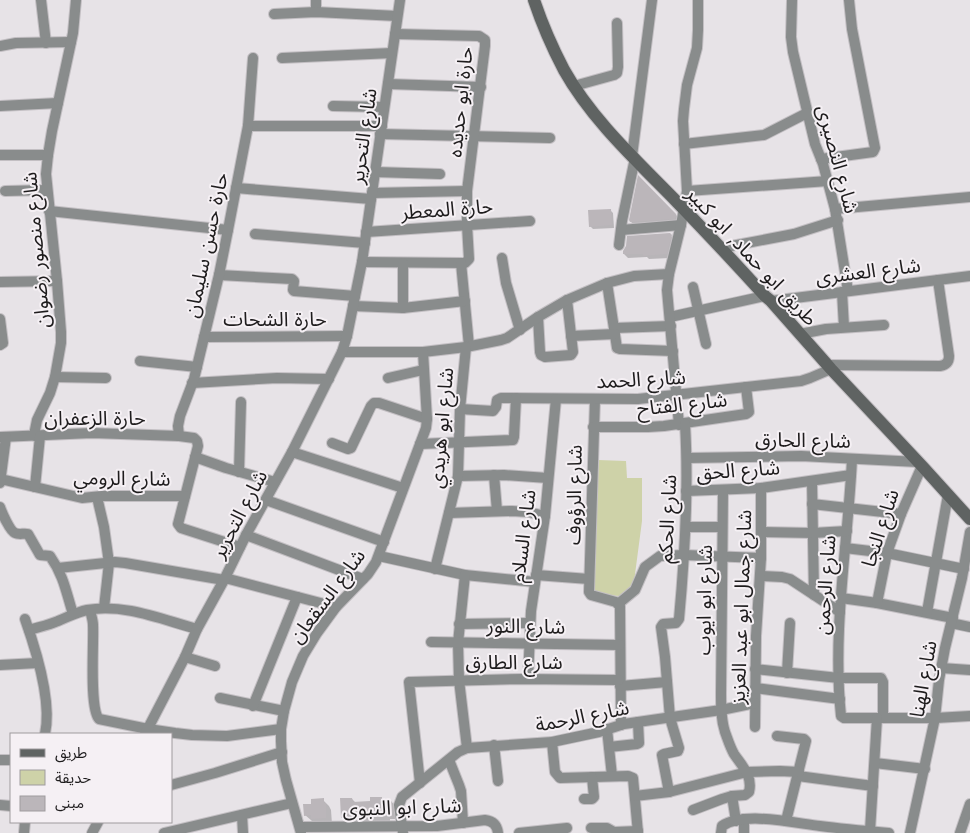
<svg xmlns="http://www.w3.org/2000/svg" width="970" height="833" viewBox="0 0 970 833" font-family="Jost,'Noto Sans Arabic',sans-serif">
  <rect width="100%" height="100%" fill="#e7e3e7"/>
  <polygon fill="#ced2a8" points="598,460 626,461 627,478 642,478 642,521 632,597 593,594"/>
  <g fill="#0003">
    <polygon points="639,178 682,221 638,228 631,222"/>
    <polygon points="610,210 613,213 614,228 593,229 590,226"/>
    <polygon points="669,234 675,240 670,258 649,259 647,257 628,258 624,254"/>
    <polygon points="381,798 385,802 391,801 397,808 397,819 390,819 390,822 348,824 342,817 352,799 356,803 372,802"/>
    <polygon points="323,800 329,806 331,810 332,824 318,825 315,821 312,821 305,815 312,805"/>
  </g>
  <g fill="#bbb6ba">
    <polygon points="638,175 676,214 675,219 630,222 629,220"/>
    <polygon points="611,209 612,225 589,227 588,210"/>
    <polygon points="670,233 672,235 667,254 643,256 643,254 623,254 623,251 626,246 627,236"/>
    <polygon points="370,797 382,797 382,801 391,800 392,813 384,813 384,816 341,818 340,798 352,798 353,802 370,801"/>
    <polygon points="324,798 324,803 326,803 326,818 311,819 311,815 304,816 303,804 311,804 311,799"/>
  </g>
  <g fill="none" stroke-linecap="round" stroke-linejoin="round">
    <g stroke="#c3bfc3" stroke-width="12">
      <g id="street">
        <polyline points="41,0 46,43"/>
        <polyline points="316,0 316,12"/>
        <polyline points="792,0 791,37 793,52 815,144 823,164 835,209 848,291"/>
        <polyline points="274,14 316,12 397,16"/>
        <polyline points="0,46 16,43 71,42"/>
        <polyline points="282,58 392,53"/>
        <polyline points="388,84 481,87"/>
        <polyline points="574,86 614,75 617,73 618,67 617,23"/>
        <polyline points="0,106 58,103"/>
        <polyline points="333,106 384,107"/>
        <polyline points="248,126 382,126"/>
        <polyline points="380,134 550,138"/>
        <polyline points="684,144 764,135 807,113"/>
        <polyline points="0,155 48,155"/>
        <polyline points="632,156 652,0"/>
        <polyline points="821,159 873,152 875,148 852,29 849,0"/>
        <polyline points="375,172 440,174"/>
        <polyline points="236,188 371,199"/>
        <polyline points="5,191 47,190"/>
        <polyline points="687,191 828,181"/>
        <polyline points="372,193 467,191"/>
        <polyline points="835,209 970,197"/>
        <polyline points="49,211 228,230"/>
        <polyline points="621,230 681,225"/>
        <polyline points="366,232 530,221"/>
        <polyline points="255,234 365,243"/>
        <polyline points="619,245 622,221 635,158"/>
        <polyline points="721,248 794,234 838,220"/>
        <polyline points="502,258 506,283 520,330"/>
        <polyline points="362,262 465,263 469,259 467,225 467,191 485,46 485,40 479,36 395,34"/>
        <polyline points="461,263 469,346"/>
        <polyline points="219,275 292,279 294,281 293,290 294,291 355,296"/>
        <polyline points="0,282 57,281"/>
        <polyline points="607,283 617,348 620,349 673,351"/>
        <polyline points="693,287 706,344"/>
        <polyline points="842,292 844,327"/>
        <polyline points="771,301 970,276"/>
        <polyline points="353,306 403,308 465,301"/>
        <polyline points="403,308 403,263"/>
        <polyline points="538,317 540,352 541,355 545,357 571,355 573,352 567,300"/>
        <polyline points="670,317 765,296"/>
        <polyline points="0,319 3,343 0,345"/>
        <polyline points="614,328 671,326"/>
        <polyline points="800,334 826,329 884,325"/>
        <polyline points="571,336 615,334"/>
        <polyline points="204,337 347,336"/>
        <polyline points="342,352 423,352 466,347 501,340 507,338 538,317 567,300 607,283 634,276 669,274"/>
        <polyline points="140,361 197,367"/>
        <path d="M828 365 940 366C946 365 949 362 949 356L938 280"/>
        <polyline points="55,377 106,378"/>
        <polyline points="388,378 423,370"/>
        <polyline points="192,383 277,378 329,379"/>
        <polyline points="595,399 589,592 591,595 616,602 620,606 621,725"/>
        <polyline points="460,409 493,411 496,407 497,400 501,398 638,399 801,381 810,378 831,369"/>
        <polyline points="679,425 667,290 669,274 681,225 687,191 683,121 684,109 687,85 697,48 698,30 698,0"/>
        <polyline points="593,427 648,427 664,426 746,414 749,412 746,387"/>
        <polyline points="35,436 35,430 37,420 50,393 55,377 61,343 61,332 57,281 46,174 48,155 52,131 73,33 76,0"/>
        <polyline points="179,436 178,426 180,416 194,379 219,275 228,230 248,126 253,58"/>
        <polyline points="0,437 92,433 179,436 194,438 197,441 198,446 178,524 181,528 240,547"/>
        <polyline points="332,443 348,449 351,448 371,406 374,403 379,403 427,419"/>
        <polyline points="420,444 513,440 514,437 516,398"/>
        <polyline points="292,452 403,488"/>
        <polyline points="195,457 226,468 275,482"/>
        <polyline points="687,458 801,456 918,462"/>
        <path d="M852 459C848 544 832 630 841 716L844 718H935L970 716"/>
        <polyline points="239,472 241,402"/>
        <polyline points="494,475 497,511"/>
        <polyline points="458,476 504,475 548,478"/>
        <polyline points="1,479 82,498 102,496 185,496"/>
        <polyline points="812,481 814,595"/>
        <polyline points="0,483 6,437"/>
        <polyline points="35,487 40,436"/>
        <polyline points="686,491 761,488 851,475"/>
        <polyline points="97,497 104,527 109,563 104,608"/>
        <polyline points="266,500 384,542"/>
        <polyline points="812,504 901,514"/>
        <path d="M0 507C2 513 10 531 15 533 19 535 24 533 28 534L40 555 50 556C64 576 66 592 73 614"/>
        <polyline points="449,513 512,511 528,512 545,516"/>
        <polyline points="686,527 722,527"/>
        <polyline points="761,532 813,533 847,531"/>
        <polyline points="246,535 363,579"/>
        <polyline points="845,548 887,553 964,569"/>
        <polyline points="379,556 465,575 535,582"/>
        <polyline points="58,568 115,562 125,563 224,580"/>
        <polyline points="435,569 458,476 460,409 466,347"/>
        <polyline points="465,575 458,643 459,680 467,748"/>
        <polyline points="536,575 589,579"/>
        <polyline points="760,576 782,577 790,579 840,612"/>
        <polyline points="225,578 336,607"/>
        <polyline points="841,598 877,603 953,618"/>
        <polyline points="877,603 887,553 901,514 922,466"/>
        <polyline points="618,604 635,590 645,567 660,556 684,555 761,558"/>
        <path d="M90 610C91 615 93 620 93 625 94 643 89 708 99 719L148 729 175 733 192 735 227 736 281 729"/>
        <polyline points="927,612 948,495"/>
        <path d="M25 619C36 650 52 702 45 734"/>
        <polyline points="951,623 970,627"/>
        <polyline points="459,624 530,623"/>
        <path d="M29 630C39 627 49 625 58 621 68 617 77 612 87 610 124 603 163 620 197 629"/>
        <polyline points="431,642 620,645"/>
        <polyline points="185,657 215,666"/>
        <polyline points="0,665 38,663"/>
        <polyline points="941,668 970,670"/>
        <polyline points="755,669 839,678 881,678 883,682 883,718"/>
        <polyline points="787,673 790,623"/>
        <polyline points="528,679 531,611 545,516 556,399"/>
        <polyline points="620,686 667,682"/>
        <polyline points="755,688 840,699"/>
        <polyline points="220,698 284,711"/>
        <polyline points="253,706 297,597"/>
        <polyline points="755,727 756,636 761,558 761,488"/>
        <polyline points="607,729 612,776"/>
        <polyline points="145,734 185,657 197,629 224,580 246,535 292,452 342,352 347,336 362,262 400,0"/>
        <polyline points="777,736 804,739 806,741 786,821"/>
        <polyline points="552,742 555,772 560,778 628,776 633,778 638,833"/>
        <polyline points="494,745 498,781"/>
        <polyline points="609,747 637,744 639,743 638,722"/>
        <polyline points="0,760 11,760"/>
        <polyline points="449,760 459,785 461,791 463,823"/>
        <polyline points="875,763 925,769"/>
        <polyline points="798,776 873,786"/>
        <polyline points="420,783 409,682 522,679 619,680"/>
        <polyline points="171,785 215,773 282,752"/>
        <path d="M669 792 662 755 664 754 678 751 679 748 670 718 665 657 661 627 663 624 676 623 679 619C685 554 689 489 685 424"/>
        <polyline points="635,796 669,792 747,772 780,771 799,772"/>
        <polyline points="732,796 736,821"/>
        <polyline points="584,799 592,799 594,797 592,777"/>
        <polyline points="0,805 11,806"/>
        <path d="M693 810 722 799 732 796 745 795 749 792C753 776 742 766 734 754 730 747 728 740 725 732 721 720 721 707 721 694L723 491"/>
        <polyline points="242,815 243,833"/>
        <polyline points="744,819 744,833"/>
        <path d="M300 827 437 826 485 820C493 821 497 825 498 833"/>
        <polyline points="591,828 607,828 614,832 638,831"/>
        <polyline points="870,831 877,718"/>
        <polyline points="24,833 25,822"/>
        <polyline points="92,833 98,822"/>
        <polyline points="164,833 292,803"/>
        <polyline points="301,833 286,780 282,762 281,741 281,729 284,711 292,682 303,656 317,633 336,607 368,574 376,562 426,428 427,419 423,352"/>
        <polyline points="403,833 399,805 402,797 458,752 467,748 552,742 599,732 624,724 721,710 755,703"/>
        <polyline points="519,833 567,828"/>
        <path d="M721 833 722 826C744 811 794 823 820 826 843 829 866 831 889 833"/>
        <polyline points="910,833 935,718 939,680 945,648 962,578 970,532"/>
        <polyline points="960,833 970,804"/>
      </g>
    </g>
    <g stroke="#c3bfc3" stroke-width="14">
      <path id="secondary" d="M534 0C542 24 552 47 564 70 592 120 637 161 677 202 707 233 736 264 765 296L771 301 831 369 922 466 970 519"/>
    </g>
    <use href="#street" stroke="#898c8c" stroke-width="10"/>
    <use href="#secondary" stroke="#5f6362" stroke-width="12"/>
  </g>
  <g text-anchor="middle" stroke-width="4" stroke-linejoin="round" paint-order="stroke">
    <g font-size="20" fill="#1e1c1d" stroke="#f5f0f4">
      <text transform="translate(460 102) rotate(-84)" y="7">حارة ابو حديده</text>
      <text transform="translate(363 136) rotate(-82)" y="7">شارع التحرير</text>
      <text transform="translate(838 159) rotate(75)" y="7">شارع النصيرى</text>
      <text transform="translate(447 209) rotate(-4)" y="7">حارة المعطر</text>
      <text transform="translate(206 245) rotate(-78)" y="7">حارة حسن سليمان</text>
      <text transform="translate(36 250) rotate(-95)" y="7">شارع منصور رضوان</text>
      <text transform="translate(752 256) rotate(47)" y="7">طريق ابو حماد, ابو كبير</text>
      <text transform="translate(868 271) rotate(-7)" y="7">شارع العشرى</text>
      <text x="275" y="326">حارة الشحات</text>
      <text transform="translate(641 379) rotate(-3)" y="7">شارع الحمد</text>
      <text transform="translate(682 404) rotate(-6)" y="7">شارع الفتاح</text>
      <text x="95" y="425">حارة الزعفران</text>
      <text transform="translate(441 428) rotate(-85)" y="7">شارع ابو هريدي</text>
      <text transform="translate(803 440) rotate(1)" y="7">شارع الحارق</text>
      <text transform="translate(738 470) rotate(-4)" y="7">شارع الحق</text>
      <text transform="translate(122 478) rotate(1)" y="7">شارع الرومي</text>
      <text transform="translate(574 495) rotate(-89)" y="7">شارع الرؤوف</text>
      <text transform="translate(239 514) rotate(-62)" y="7">شارع التحرير</text>
      <text transform="translate(667 519) rotate(-87)" y="7">شارع الحكم</text>
      <text transform="translate(880 528) rotate(-72)" y="7">شارع النجا</text>
      <text transform="translate(523 536) rotate(-83)" y="7">شارع السلام</text>
      <text transform="translate(825 585) rotate(-86)" y="7">شارع الرحمن</text>
      <text transform="translate(327 596) rotate(-53)" y="7">شارع السقعان</text>
      <text transform="translate(704 600) rotate(-89)" y="7">شارع ابو ايوب</text>
      <text transform="translate(741 607) rotate(-88)" y="7">شارع جمال ابو عبد العزيز</text>
      <text transform="translate(526 626) rotate(1)" y="7">شارع النور</text>
      <text x="514" y="669">شارع الطارق</text>
      <text transform="translate(923 679) rotate(-80)" y="7">شارع الهنا</text>
      <text transform="translate(582 716) rotate(-11)" y="7">شارع الرحمة</text>
      <text transform="translate(402 807) rotate(-2)" y="7">شارع ابو النبوى</text>
    </g>
  </g>
  <rect x="10" y="733" width="162" height="90" fill="#f5f0f4" stroke="#9f9b9e"/>
  <rect x="20" y="749" width="25" height="8" fill="#5f6362" stroke="#9f9b9e"/>
  <text x="55" y="758" font-size="15" fill="#1e1c1d">طريق</text>
  <rect x="20" y="770" width="25" height="15" fill="#ced2a8" stroke="#9f9b9e"/>
  <text x="55" y="783" font-size="15" fill="#1e1c1d">حديقة</text>
  <rect x="20" y="796" width="25" height="15" fill="#bbb6ba" stroke="#9f9b9e"/>
  <text x="55" y="808" font-size="15" fill="#1e1c1d">مبنى</text>
</svg>
